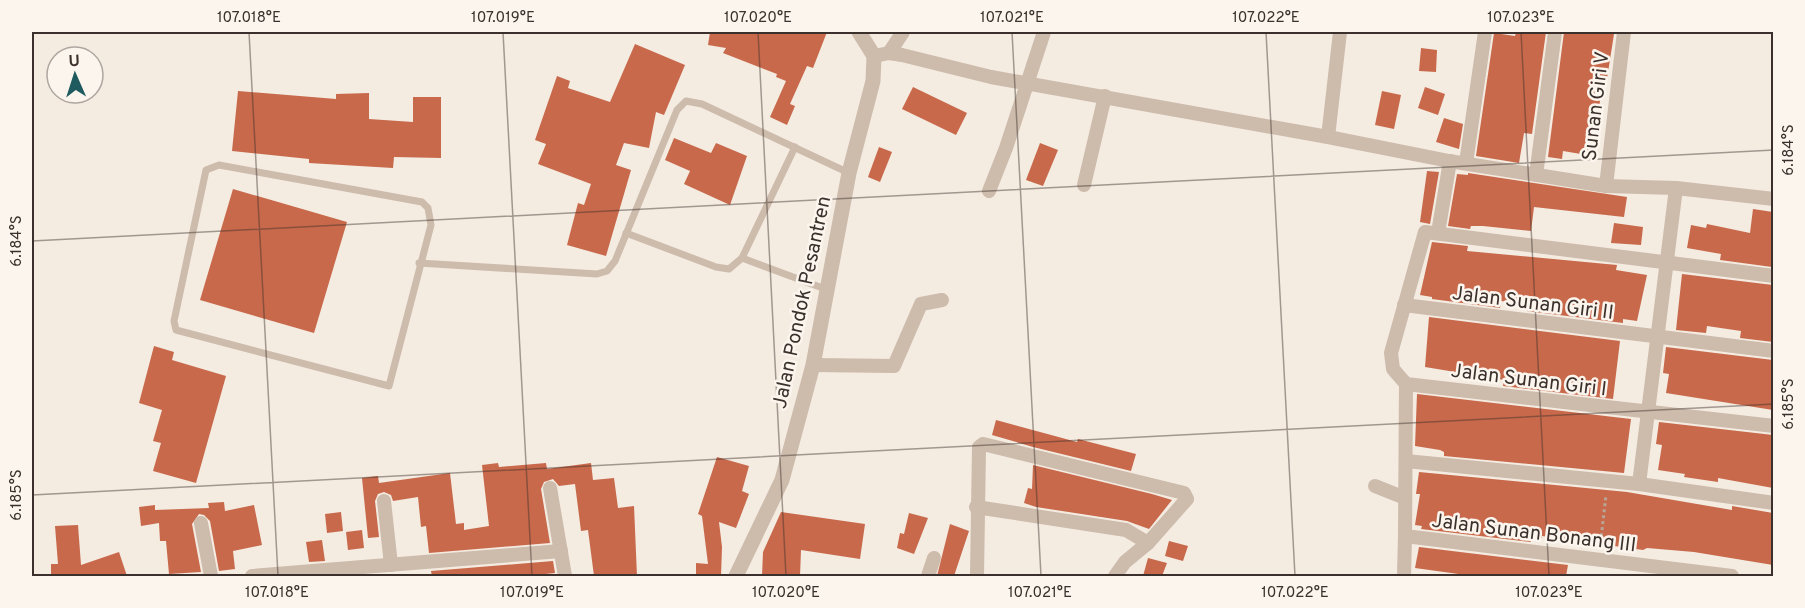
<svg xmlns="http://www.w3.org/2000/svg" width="1805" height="608" viewBox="0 0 1805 608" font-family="Overpass,sans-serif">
  <rect width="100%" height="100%" fill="#f4ebe1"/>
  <g fill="#c8694b">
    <polygon points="710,32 827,32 813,68 807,66 790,104 795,106 787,125 770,117 786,81 776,77 777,74 723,53 726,48 708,45"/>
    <polygon points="1516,32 1546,32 1532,134 1524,133 1519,163 1476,156 1494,33 1515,36"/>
    <polygon points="1564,32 1614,34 1606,85 1602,85 1593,156 1563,151 1562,159 1548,157"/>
    <polygon points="635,44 685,65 664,115 656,112 649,148 624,143 616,165 631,170 606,256 567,245 578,203 584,205 591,184 538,164 546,144 535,140 557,76 570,81 568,88 610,102"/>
    <polygon points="1421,48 1437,50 1436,72 1419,71"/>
    <polygon points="913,87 967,113 956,135 902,109"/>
    <polygon points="1425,87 1445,94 1438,115 1418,108"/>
    <polygon points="238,91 336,99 336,94 369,93 369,119 413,122 413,97 441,97 441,158 394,157 393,168 309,163 309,159 232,151"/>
    <polygon points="1382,91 1401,95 1394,129 1375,125"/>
    <polygon points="1444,118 1463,124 1459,149 1436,142"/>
    <polygon points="674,138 711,153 716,143 747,156 730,205 684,184 690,171 665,160"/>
    <polygon points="1040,143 1058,150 1043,186 1026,180"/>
    <polygon points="879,147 892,152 880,182 868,177"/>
    <polygon points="1427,171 1439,172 1430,224 1420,222"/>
    <polygon points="1468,173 1627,197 1624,217 1534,207 1531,231 1483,226 1471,226 1470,229 1448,226 1457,174 1468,175"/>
    <polygon points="233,189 347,222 314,333 200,300"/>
    <polygon points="1753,209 1773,212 1772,267 1720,260 1721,254 1687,248 1691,225 1706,228 1707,224 1750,233"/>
    <polygon points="1614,223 1643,227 1641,245 1611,243"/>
    <polygon points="1432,242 1468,246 1467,251 1617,265 1616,270 1647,275 1637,321 1623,319 1623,323 1527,311 1528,305 1501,301 1500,308 1432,299 1432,297 1420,295"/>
    <polygon points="1682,274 1773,285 1773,342 1740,338 1741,331 1707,326 1706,333 1676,330"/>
    <polygon points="1429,317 1620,341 1613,399 1503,386 1504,380 1425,367"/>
    <polygon points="154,346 174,352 172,360 226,376 196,483 153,471 161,443 153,441 162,410 139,403"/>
    <polygon points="1666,347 1773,360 1773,410 1666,393 1669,374 1663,373"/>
    <polygon points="1417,394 1631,419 1624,473 1444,456 1444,452 1440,450 1415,446"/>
    <polygon points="996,420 1077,442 1078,439 1136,454 1131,471 1033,447 992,435"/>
    <polygon points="1659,422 1773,435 1773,488 1718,478 1718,482 1684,477 1685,474 1658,470 1662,445 1656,444"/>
    <polygon points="717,457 749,466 742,491 749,494 736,528 719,522 722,547 721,576 696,576 696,563 708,564 702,516 698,514"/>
    <polygon points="498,463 499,467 546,463 547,469 591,463 593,480 614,478 618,508 634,506 637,576 594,576 588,530 581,531 575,484 559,486 553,479 544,482 541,489 550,543 429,553 426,526 421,527 418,497 393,501 391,495 384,492 378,494 375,501 379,537 368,538 362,478 378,476 379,483 450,473 456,524 464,523 464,530 489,526 482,465"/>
    <polygon points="1033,465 1152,494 1172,500 1149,529 1127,521 1036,507 1024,503 1028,488 1032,489"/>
    <polygon points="1419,472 1627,492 1732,510 1732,506 1773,513 1773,565 1694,552 1647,548 1643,550 1542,536 1542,538 1531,537 1531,542 1421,529 1422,526 1415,525 1420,494 1416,494"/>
    <polygon points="224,502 225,511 254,505 262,545 233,551 235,569 219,571 210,521 204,515 199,514 192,524 201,572 169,574 166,541 160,541 159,523 141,526 139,507 155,505 155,510 209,508 208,503"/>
    <polygon points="341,512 343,531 327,533 325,514"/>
    <polygon points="781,512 865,524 860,559 801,550 800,576 762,576 763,552"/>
    <polygon points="909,513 928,518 914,554 897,548 900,533 904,534"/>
    <polygon points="950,524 969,531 954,576 937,576"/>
    <polygon points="78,525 81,565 119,552 127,576 51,576 51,564 58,564 55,526"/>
    <polygon points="362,530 364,548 348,550 346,532"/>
    <polygon points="322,540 325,561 309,562 306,542"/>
    <polygon points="1169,541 1188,546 1183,561 1165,556"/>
    <polygon points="1419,547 1568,565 1566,576 1473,576 1415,568"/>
    <polygon points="1148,558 1167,563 1162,576 1143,576"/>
    <polygon points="553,561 555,573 526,576 432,576 431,571"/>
  </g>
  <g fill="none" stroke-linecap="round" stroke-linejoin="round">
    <polyline stroke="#b9a596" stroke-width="3" stroke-dasharray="3 3" stroke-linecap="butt" points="1600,548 1606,495"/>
    <g stroke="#cdbbac" stroke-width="7">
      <polygon points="219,165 422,202 428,208 431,225 389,386 176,330 174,321 206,170"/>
      <polyline points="626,233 716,267 729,269 742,258 795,147"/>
      <polyline points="742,258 828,290"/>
      <polyline points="419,263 597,274 607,271 615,261 677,110 686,101 702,104 849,173"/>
    </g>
    <g stroke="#cdbbac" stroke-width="14">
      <polyline points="889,53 903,32"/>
      <polyline points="874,56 889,53 902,55 991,77 1328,137 1449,161 1606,186 1676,188 1774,199"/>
      <polyline points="1328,137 1340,32"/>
      <polyline points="1466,163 1485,32"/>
      <polyline points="1536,175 1555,32"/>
      <polyline points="1084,185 1105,96"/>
      <polyline points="1606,186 1624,32"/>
      <polyline points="989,191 1006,148 1044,32"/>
      <polyline points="1438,233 1450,161"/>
      <polyline points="1404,305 1774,351"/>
      <polyline points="813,365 894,366 921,304 942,300"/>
      <polyline points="1406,384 1774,426"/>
      <polyline points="1406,461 1639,484 1774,503"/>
      <polyline points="1639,484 1676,188"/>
      <polyline points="1375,486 1405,498"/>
      <polyline points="550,488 565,576"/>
      <polyline points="384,501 391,565"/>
      <polyline points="976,507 1126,530 1148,543 1125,562 1115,576"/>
      <polyline points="201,523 211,576"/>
      <polyline points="252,576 561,551"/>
      <polyline points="928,576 934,558"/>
      <polyline points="977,576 979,447 983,444 1184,493 1187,499 1148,543"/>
      <polyline points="1404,576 1405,536"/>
      <polyline points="1732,576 1405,536 1406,384 1393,369 1391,353 1425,232 1774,276"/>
    </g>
    <polyline stroke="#cdbbac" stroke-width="15" points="736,576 782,480 813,365 849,173 873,81 874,56 859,32"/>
  </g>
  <path fill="none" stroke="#3b302b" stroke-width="1.5" stroke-opacity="0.45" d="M249 32 278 576M503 32 532 576M758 32 786 576M1012 32 1041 576M1266 32 1295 576M1521 32 1549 576M32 241 1774 150M32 495 1774 404"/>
  <g text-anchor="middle" stroke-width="5" stroke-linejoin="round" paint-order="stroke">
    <g font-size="20" fill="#3b302b" stroke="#fbf5ee">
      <text transform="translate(1595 106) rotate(-83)" y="7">Sunan Giri V</text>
      <text transform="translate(801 302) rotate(-78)" y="7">Jalan Pondok Pesantren</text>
      <text transform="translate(1533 302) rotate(7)" y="7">Jalan Sunan Giri II</text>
      <text transform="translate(1529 379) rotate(7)" y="7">Jalan Sunan Giri I</text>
      <text transform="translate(1534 532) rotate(7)" y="7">Jalan Sunan Bonang III</text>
    </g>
  </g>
  <rect width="1805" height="608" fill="none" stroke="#fbf5ee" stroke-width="66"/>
  <g transform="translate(75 75) rotate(357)"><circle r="28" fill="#fbf5ee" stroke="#aea6a0" stroke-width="1.5"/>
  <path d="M0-4.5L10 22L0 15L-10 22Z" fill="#1f5a5e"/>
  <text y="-9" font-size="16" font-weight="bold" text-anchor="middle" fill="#3b302b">U</text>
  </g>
  <rect x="33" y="33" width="1739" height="542" fill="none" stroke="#3b302b" stroke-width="2"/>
  <g font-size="15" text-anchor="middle" fill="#3b302b">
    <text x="249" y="22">107.018°E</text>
    <text x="503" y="22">107.019°E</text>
    <text x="758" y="22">107.020°E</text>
    <text x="1012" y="22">107.021°E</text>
    <text x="1266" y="22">107.022°E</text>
    <text x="1521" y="22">107.023°E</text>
    <text transform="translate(1788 150) rotate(-90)" y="5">6.184°S</text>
    <text transform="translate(16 241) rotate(-90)" y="5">6.184°S</text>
    <text transform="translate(1788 404) rotate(-90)" y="5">6.185°S</text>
    <text transform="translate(16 495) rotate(-90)" y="5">6.185°S</text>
    <text x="277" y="597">107.018°E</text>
    <text x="532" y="597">107.019°E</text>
    <text x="786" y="597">107.020°E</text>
    <text x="1040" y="597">107.021°E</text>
    <text x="1295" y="597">107.022°E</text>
    <text x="1549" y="597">107.023°E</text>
  </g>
</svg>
